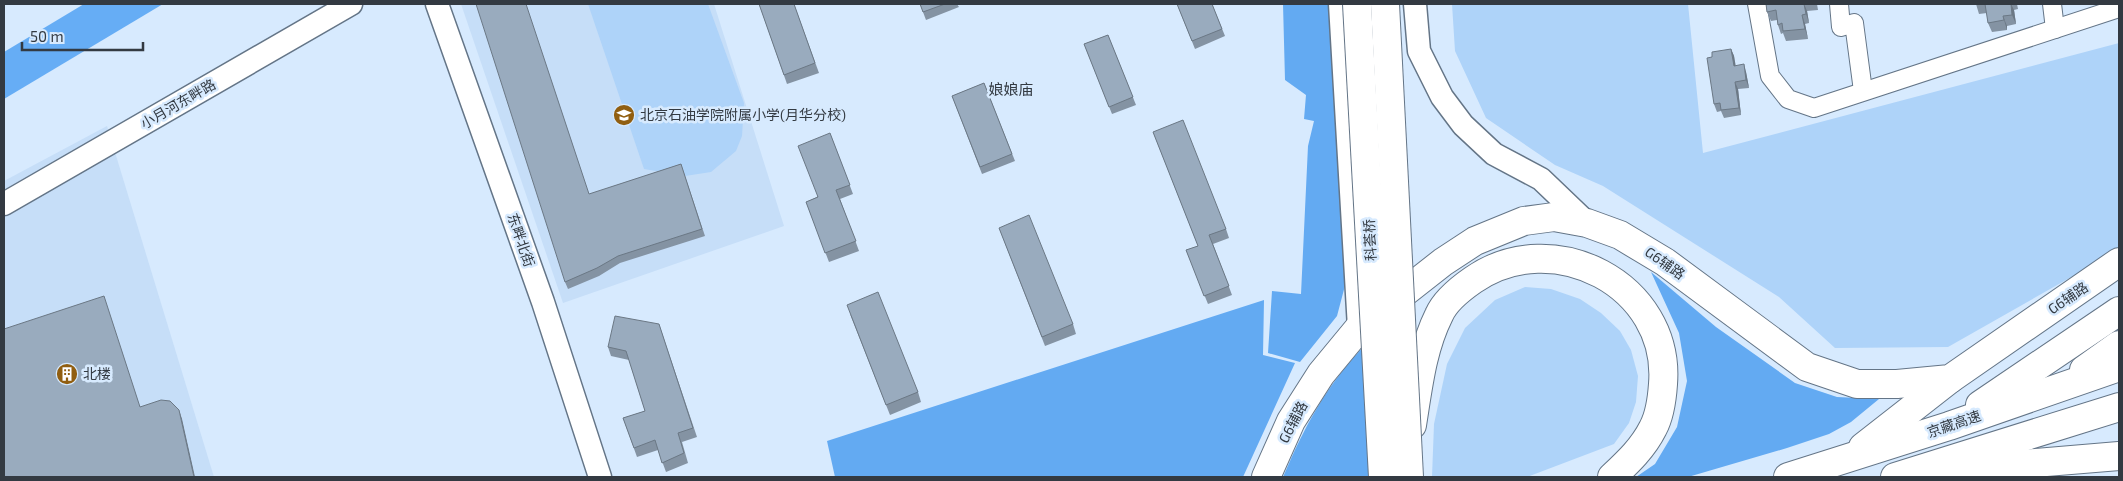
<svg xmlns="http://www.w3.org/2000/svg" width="2123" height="481" viewBox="0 0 2123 481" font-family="'Exo 2','Noto Sans SC',sans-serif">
  <rect width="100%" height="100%" fill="#d7eafe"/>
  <g fill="#c6def8">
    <polygon points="461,4 714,4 784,226 563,303"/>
    <polygon points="107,126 214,477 4,477 4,181"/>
  </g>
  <g fill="#aed3f9">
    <polygon points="588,4 708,4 744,103 742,136 736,151 711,172 685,176 644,169"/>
    <polygon points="1452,4 1688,4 1703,153 2119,43 2119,250 1948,347 1835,348 1779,297 1603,186 1555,165 1486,118 1455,51"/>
    <polygon points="1525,287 1551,289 1580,299 1601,313 1620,331 1631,350 1638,376 1636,402 1629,423 1614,444 1527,477 1432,477 1434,424 1447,364 1465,328 1495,300"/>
  </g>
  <g fill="#63aaf2">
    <polygon points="1283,4 1331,4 1347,278 1337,316 1300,362 1268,353 1272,291 1301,294 1308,146 1314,121 1304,119 1306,95 1285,80"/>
    <polygon points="1651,272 1716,327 1795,383 1837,397 1879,399 1851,422 1829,434 1787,448 1688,477 1636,477 1655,464 1677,427 1687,381 1679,333"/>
    <polygon points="1264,300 1263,355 1295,363 1243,477 835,477 827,441"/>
    <path d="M1367 343 1369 477H1283C1305 425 1327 384 1367 343Z"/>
  </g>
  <polygon fill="#66adf5" points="84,4 163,4 4,99 4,52"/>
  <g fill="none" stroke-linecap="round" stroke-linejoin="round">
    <g stroke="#647587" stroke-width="20">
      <g id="minor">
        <polyline points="1757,4 1770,76 1788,99 1814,108 2119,8"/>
        <polyline points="1839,4 1841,27 1854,23 1863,91"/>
        <polyline points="2052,4 2055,29"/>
      </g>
    </g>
    <g stroke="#647587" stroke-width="25">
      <g id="tertiary">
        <polyline points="437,4 543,302 600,477"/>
        <polyline points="1340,4 1359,328"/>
        <polyline points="1415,4 1419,51 1442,97 1463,125 1494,154 1541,179 1587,223"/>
        <polyline points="4,204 351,4"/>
      </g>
    </g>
    <g stroke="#647587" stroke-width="30">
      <polyline id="primary" points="1266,477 1291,421 1321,374 1359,328 1443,262 1475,241 1524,221 1554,217 1587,223 1620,235 1665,262 1807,367 1857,384 1897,384 1950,379 2119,262"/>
    </g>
    <g stroke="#647587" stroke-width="30">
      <g id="motorway">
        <polyline points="2084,370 2119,345"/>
        <polyline points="1980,405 2119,311"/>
        <path d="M1412 425C1418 388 1422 349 1439 315 1445 301 1460 289 1473 280 1553 224 1671 285 1663 384 1662 399 1660 415 1653 428 1643 448 1628 462 1612 477"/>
        <polyline points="1863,447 1950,379"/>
        <polyline points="1952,472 2000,466 2119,456"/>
        <polyline points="1788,477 1949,426 2119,367"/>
        <polyline points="1895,477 2119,407"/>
      </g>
    </g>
    <use href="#minor" stroke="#fff" stroke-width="18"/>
    <use href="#tertiary" stroke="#fff" stroke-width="22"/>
    <use href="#primary" stroke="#fff" stroke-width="28"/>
    <use href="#motorway" stroke="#fff" stroke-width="28"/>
    <g stroke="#647587" stroke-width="30" stroke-linecap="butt">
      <g id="primary-bridge">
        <polyline points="1357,4 1383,477"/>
        <polyline points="1385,4 1409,477"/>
      </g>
    </g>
    <use href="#primary-bridge" stroke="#fff" stroke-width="28"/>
  </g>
  <g fill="#8493a3">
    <polygon points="759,4 794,4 819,73 787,84"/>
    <polygon points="920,4 957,4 959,7 926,20"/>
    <polygon points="1177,4 1212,4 1225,36 1195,49"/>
    <polygon points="1766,4 1817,4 1818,10 1807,11 1809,23 1805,24 1808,39 1786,41 1783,33 1781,34 1778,25 1777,20 1771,21 1767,12"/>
    <polygon points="1976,4 2017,4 2018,9 2014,10 2016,24 2007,26 2007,30 1992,32 1988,23 1987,13 1979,14"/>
    <polygon points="1108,35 1136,105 1112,114 1084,44"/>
    <polygon points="1731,49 1734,56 1735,66 1746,72 1749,88 1738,89 1741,115 1724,118 1721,111 1717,112 1714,104"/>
    <polygon points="984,83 1015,161 982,174 952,96"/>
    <polygon points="1153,132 1226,229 1229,238 1213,244 1232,295 1208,304 1186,250 1198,246"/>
    <polygon points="830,133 853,194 840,199 859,251 829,262 806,202 817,197"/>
    <polygon points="681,164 705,236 620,263 599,276 568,289 565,282 590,194"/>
    <polygon points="999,228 1073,324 1076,334 1045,346"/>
    <polygon points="850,314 918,392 921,402 890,415"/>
    <polygon points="659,324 697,437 682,442 688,463 666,472 658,450 637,457 623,418 645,411 629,360 611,356 608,347"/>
  </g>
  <g fill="#6b7885">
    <polygon points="1804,4 1807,11 1809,23 1806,14"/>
    <polygon points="2011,4 2014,10 2016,24 2012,15"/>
    <polygon points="1802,15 1805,24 1808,39 1805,29"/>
    <polygon points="2003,16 2007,26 2007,30 2004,20"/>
    <polygon points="1731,49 1734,56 1737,73 1734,66"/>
    <polygon points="1744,64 1746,72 1749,88 1746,80"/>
    <polygon points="1735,82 1738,89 1741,115 1739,108"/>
    <polygon points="179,410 182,419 195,477 194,477"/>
  </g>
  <g fill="#99abbe" stroke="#6b7885">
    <polygon points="476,4 526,4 589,194 681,164 702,229 618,256 597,268 565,282"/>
    <polygon points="759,4 794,4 815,63 784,75"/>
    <polygon points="920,4 945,4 923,12"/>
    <polygon points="1177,4 1212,4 1222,29 1192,41"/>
    <polygon points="1766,4 1804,4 1806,14 1802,15 1805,29 1783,31 1782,23 1778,25 1776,10 1767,12"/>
    <polygon points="1985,4 2011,4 2012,15 2003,16 2004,20 1988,23"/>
    <polygon points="1108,35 1133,97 1109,107 1084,44"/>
    <polygon points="1731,49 1734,66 1744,64 1746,80 1735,82 1739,108 1721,110 1720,103 1714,104 1707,58 1712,57 1712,52"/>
    <polygon points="984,83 1012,154 980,167 952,96"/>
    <polygon points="1183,120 1226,229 1209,235 1229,286 1204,296 1186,250 1198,246 1153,132"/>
    <polygon points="830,133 850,185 836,190 856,241 825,253 806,202 818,197 798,146"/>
    <polygon points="1029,215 1073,324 1042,337 999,228"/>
    <polygon points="878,292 918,392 886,405 847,305"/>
    <polygon points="104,296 140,407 161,400 170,401 179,410 194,477 4,477 4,329"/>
    <polygon points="615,316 659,324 693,428 678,433 684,453 662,463 655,440 634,448 623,418 645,411 626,351 608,347"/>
  </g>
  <defs>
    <g id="school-disc" transform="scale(1.125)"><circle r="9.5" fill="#915e10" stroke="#d7eafe"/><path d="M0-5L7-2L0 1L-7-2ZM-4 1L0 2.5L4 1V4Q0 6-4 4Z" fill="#fff"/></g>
    <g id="building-disc" transform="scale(1.125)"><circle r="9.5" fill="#915e10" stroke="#d7eafe"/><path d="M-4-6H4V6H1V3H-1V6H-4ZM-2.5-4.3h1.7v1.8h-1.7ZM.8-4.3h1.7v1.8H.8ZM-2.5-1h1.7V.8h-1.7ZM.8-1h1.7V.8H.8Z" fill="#fff"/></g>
  </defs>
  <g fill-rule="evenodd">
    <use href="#school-disc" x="624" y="115"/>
    <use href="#building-disc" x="67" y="374"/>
  </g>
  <g text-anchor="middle" stroke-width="5" stroke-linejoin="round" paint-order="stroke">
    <g font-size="14" fill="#333a42" stroke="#d7eafe">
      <text transform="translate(178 104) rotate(-30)" y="5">小月河东畔路</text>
      <text transform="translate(521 240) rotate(71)" y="5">东畔北街</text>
      <text transform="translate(1370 240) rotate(-93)" y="5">科荟桥</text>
      <text transform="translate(1665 263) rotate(35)" y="5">G6辅路</text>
      <text transform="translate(2068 298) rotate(-34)" y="5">G6辅路</text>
      <text transform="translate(1293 422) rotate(-62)" y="5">G6辅路</text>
      <text transform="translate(1954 424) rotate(-19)" y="5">京藏高速</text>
    </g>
    <g font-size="14" fill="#333a42" stroke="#d7eafe" text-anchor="start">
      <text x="640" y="120">北京石油学院附属小学(月华分校)</text>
      <text x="83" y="379">北楼</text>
    </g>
    <g font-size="15" fill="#333a42" stroke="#d7eafe">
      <text x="1011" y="95">娘娘庙</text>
    </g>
  </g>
  <rect width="2123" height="481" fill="none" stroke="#333a42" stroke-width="10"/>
  <path d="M22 42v8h121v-8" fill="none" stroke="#333a42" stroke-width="2.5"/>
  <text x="30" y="42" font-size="15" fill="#333a42" stroke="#d7eafe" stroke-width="4" paint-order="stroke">50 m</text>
</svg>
